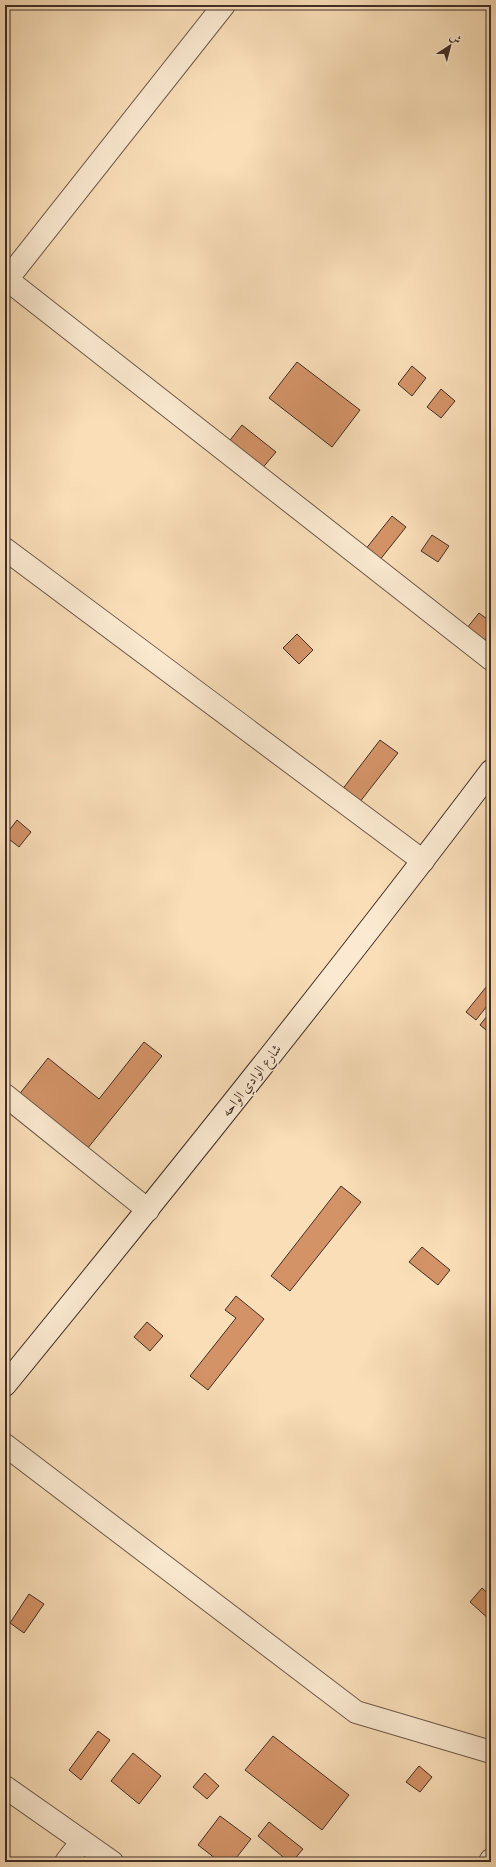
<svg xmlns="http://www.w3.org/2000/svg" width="496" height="1867" viewBox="0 0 496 1867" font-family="Vollkorn,Amiri,serif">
  <rect width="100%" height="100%" fill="#f9deb8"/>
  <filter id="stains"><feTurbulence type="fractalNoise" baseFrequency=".005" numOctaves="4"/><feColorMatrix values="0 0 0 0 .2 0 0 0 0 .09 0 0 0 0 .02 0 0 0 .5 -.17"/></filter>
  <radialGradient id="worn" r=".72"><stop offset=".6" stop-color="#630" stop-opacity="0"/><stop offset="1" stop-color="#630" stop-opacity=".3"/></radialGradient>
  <g fill="#d39367" stroke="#402e27">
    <polygon points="297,362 360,410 332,447 269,398"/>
    <polygon points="412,366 426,378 412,396 398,384"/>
    <polygon points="441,389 455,401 441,418 427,407"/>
    <polygon points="242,425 276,452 260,471 227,444"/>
    <polygon points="392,516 406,527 379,561 365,550"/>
    <polygon points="432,535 449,546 438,562 421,551"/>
    <polygon points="479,613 491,622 491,632 484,641 467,628"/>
    <polygon points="297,634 313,650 299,664 283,648"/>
    <polygon points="380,740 398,753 352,812 335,799"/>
    <polygon points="17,820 31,832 19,847 5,836"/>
    <polygon points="491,981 491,1001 476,1020 466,1012"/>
    <polygon points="491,1011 491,1034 480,1025"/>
    <polygon points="144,1042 162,1056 83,1154 14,1101 48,1058 99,1099"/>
    <polygon points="341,1186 361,1202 290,1291 271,1276"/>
    <polygon points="422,1247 450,1270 438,1285 409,1262"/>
    <polygon points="236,1296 264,1319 208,1390 190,1376 236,1318 225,1310"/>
    <polygon points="147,1322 163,1336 150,1351 134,1337"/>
    <polygon points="482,1588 491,1596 491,1621 470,1602"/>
    <polygon points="29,1594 44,1604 24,1633 10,1623"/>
    <polygon points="98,1731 110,1740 81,1780 69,1770"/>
    <polygon points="273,1736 349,1795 322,1830 245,1770"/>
    <polygon points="133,1753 161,1776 139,1804 111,1781"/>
    <polygon points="419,1766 432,1777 420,1792 406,1782"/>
    <polygon points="205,1773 219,1786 207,1799 193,1787"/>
    <polygon points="220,1816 251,1839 233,1862 220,1862 198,1845"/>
    <polygon points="269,1822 303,1849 292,1862 289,1862 258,1836"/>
  </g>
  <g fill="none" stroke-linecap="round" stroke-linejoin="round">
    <g stroke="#6e5a4b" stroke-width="24">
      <g id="minor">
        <polyline points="5,278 491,659"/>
        <polyline points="5,282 224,5"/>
        <polyline points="5,549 423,861"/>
        <polyline points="5,1095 148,1210"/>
        <polyline points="5,1445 356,1712 491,1752"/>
        <polyline points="5,1787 112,1862"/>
        <polyline points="66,1862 82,1841"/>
        <polyline points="490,1862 491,1860"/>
      </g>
    </g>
    <g stroke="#402e27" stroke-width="24">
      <path id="secondary" d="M5 1385C170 1183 334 979 491 771"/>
    </g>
    <use href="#minor" stroke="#fbead1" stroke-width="22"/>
    <use href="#secondary" stroke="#fbead1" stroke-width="22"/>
  </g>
  <g text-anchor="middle" stroke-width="3" stroke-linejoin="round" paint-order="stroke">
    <g font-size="14" fill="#402e27" stroke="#fbead1">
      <text transform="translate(251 1080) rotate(-52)" y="5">شارع الوادي الواحه</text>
    </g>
  </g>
  <rect width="496" height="1867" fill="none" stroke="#f9deb8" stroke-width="20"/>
  <rect x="6" y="6" width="484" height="1855" fill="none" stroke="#402e27" stroke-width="2"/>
  <rect x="10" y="10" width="476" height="1847" fill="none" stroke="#402e27"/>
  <g transform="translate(450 46) rotate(36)" stroke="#fbead1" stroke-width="3" paint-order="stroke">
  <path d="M0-3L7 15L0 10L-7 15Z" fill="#402e27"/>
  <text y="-6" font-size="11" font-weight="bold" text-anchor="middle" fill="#402e27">ش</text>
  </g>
  <rect width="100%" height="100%" filter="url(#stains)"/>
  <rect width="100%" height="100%" fill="url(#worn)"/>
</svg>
